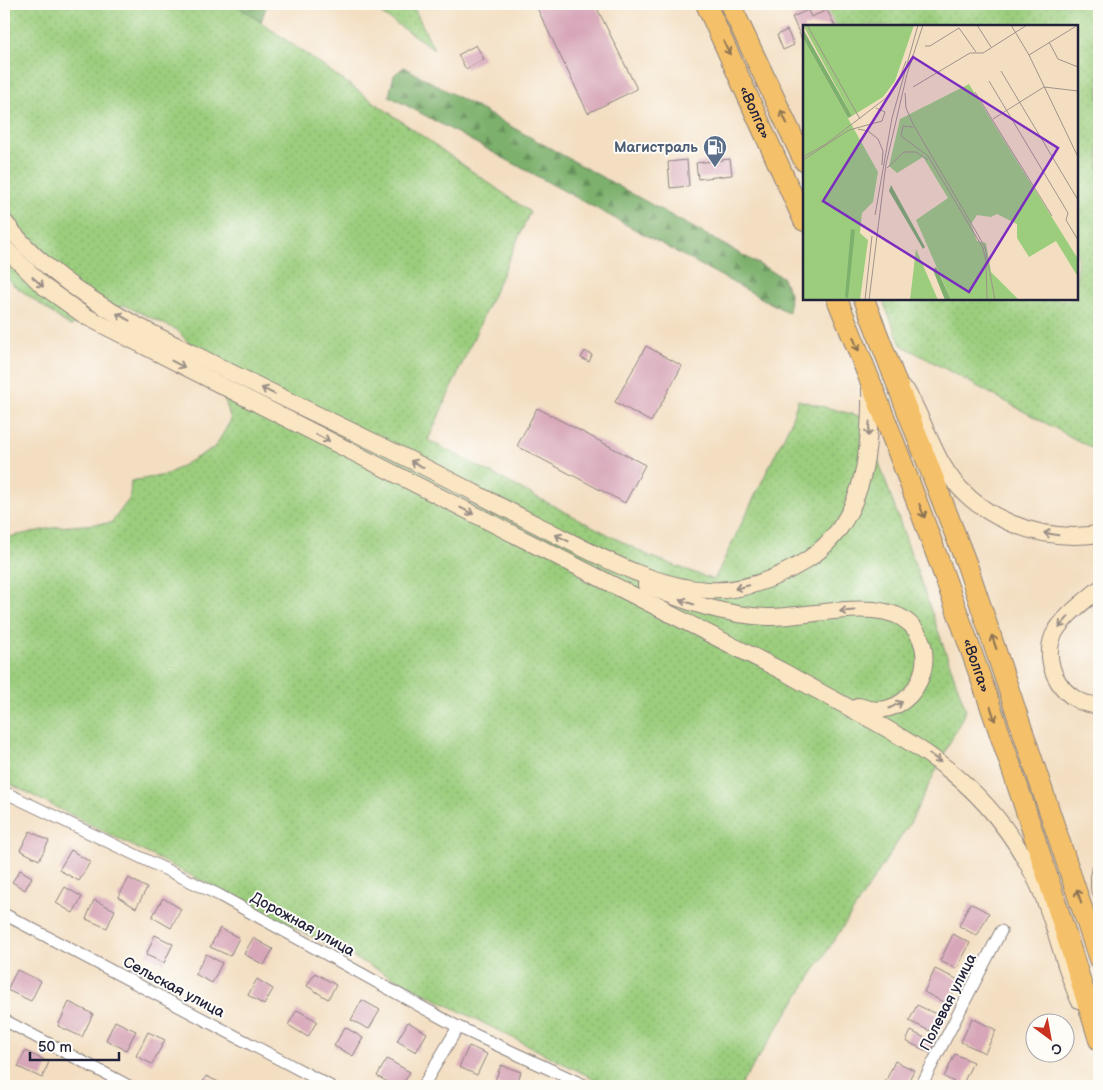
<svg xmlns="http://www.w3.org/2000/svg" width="1103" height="1090" viewBox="0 0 1103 1090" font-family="'Balsamiq Sans',sans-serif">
  <defs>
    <pattern id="grass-dots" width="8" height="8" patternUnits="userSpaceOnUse" patternTransform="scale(1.25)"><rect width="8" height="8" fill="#9bcd7d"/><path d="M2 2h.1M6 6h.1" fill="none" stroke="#85b06d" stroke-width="1.8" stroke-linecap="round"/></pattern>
    <pattern id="forest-firs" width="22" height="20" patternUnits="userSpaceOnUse" patternTransform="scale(1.25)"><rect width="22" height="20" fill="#7cb06c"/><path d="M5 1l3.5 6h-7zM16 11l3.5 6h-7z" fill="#658f5a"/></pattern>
  </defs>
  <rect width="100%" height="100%" fill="#fdfcf7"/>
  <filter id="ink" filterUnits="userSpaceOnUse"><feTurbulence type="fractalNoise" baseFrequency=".02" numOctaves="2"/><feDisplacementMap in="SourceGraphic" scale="10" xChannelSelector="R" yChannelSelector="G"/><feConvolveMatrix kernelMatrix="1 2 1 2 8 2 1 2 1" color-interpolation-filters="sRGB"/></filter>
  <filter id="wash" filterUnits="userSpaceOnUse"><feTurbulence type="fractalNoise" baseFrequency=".0096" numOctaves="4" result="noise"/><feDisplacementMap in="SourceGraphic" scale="20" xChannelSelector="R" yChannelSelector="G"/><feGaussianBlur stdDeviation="1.12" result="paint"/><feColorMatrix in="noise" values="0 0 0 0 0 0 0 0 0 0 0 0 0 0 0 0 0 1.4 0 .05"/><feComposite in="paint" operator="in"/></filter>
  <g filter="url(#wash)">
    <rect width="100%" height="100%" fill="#f3dec1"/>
    <g fill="url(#grass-dots)" stroke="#5e785c">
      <polygon points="4,4 235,4 530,212 428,440 649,556 714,580 790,424 798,400 863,417 966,710 910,823 740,1086 608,1086 4,781 4,538 57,527 111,523 130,498 131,481 166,475 215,447 231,420 218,376 177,330 124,305 70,326 11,283 4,272"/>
      <polygon points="367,4 412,4 434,49"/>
      <polygon points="818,4 1099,4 1099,452 901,345 882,299 1077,299 1077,26 829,26"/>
    </g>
    <g fill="url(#forest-firs)" stroke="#4f6954">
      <polygon points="235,4 267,4 261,22"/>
      <polygon points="404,67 782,277 790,293 789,313 389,96 394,75"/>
    </g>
    <g id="blocks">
      <g fill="#d7a6b8">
        <polygon points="535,4 595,4 637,89 588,113"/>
        <polygon points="808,10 811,17 827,10 835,26 804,26 804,44 792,17"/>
        <polygon points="787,30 794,45 783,50 777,35"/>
        <polygon points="476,45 484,59 466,69 458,55"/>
        <polygon points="730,159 732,175 698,179 696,163"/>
        <polygon points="687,160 689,186 670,188 668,162"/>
        <polygon points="646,346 682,366 651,422 615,402"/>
        <polygon points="585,351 592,355 589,362 581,358"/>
        <polygon points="537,408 645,465 625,503 517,446"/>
        <polygon points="30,831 49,841 39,860 20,850"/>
        <polygon points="71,850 90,862 79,881 59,870"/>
        <polygon points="20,870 32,877 25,890 12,882"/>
        <polygon points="129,878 147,888 136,908 118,897"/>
        <polygon points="65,887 82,897 73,913 56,903"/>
        <polygon points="163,898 181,909 171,928 152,917"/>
        <polygon points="94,900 115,910 107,928 86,919"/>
        <polygon points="970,903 989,913 977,936 959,926"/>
        <polygon points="220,928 239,938 230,956 210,947"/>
        <polygon points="953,934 970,943 957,969 940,961"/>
        <polygon points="155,935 173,944 164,963 146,955"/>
        <polygon points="253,938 273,949 264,965 244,954"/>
        <polygon points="206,954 222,963 212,983 195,974"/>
        <polygon points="935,969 959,980 947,1004 924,992"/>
        <polygon points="17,970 41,981 31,1001 7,990"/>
        <polygon points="315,973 336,985 328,999 307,986"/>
        <polygon points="257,979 273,989 264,1005 248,995"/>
        <polygon points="362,1000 380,1010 369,1029 351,1020"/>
        <polygon points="69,1002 93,1014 82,1037 58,1026"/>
        <polygon points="917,1005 938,1015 930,1031 909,1021"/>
        <polygon points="297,1010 317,1021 308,1037 288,1025"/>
        <polygon points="972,1018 996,1030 985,1053 961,1042"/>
        <polygon points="115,1021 136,1031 126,1050 106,1040"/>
        <polygon points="408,1022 427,1033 416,1052 397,1041"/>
        <polygon points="345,1027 363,1038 353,1056 334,1046"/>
        <polygon points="911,1031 935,1043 930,1053 906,1041"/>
        <polygon points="148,1032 165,1040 152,1064 136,1056"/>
        <polygon points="469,1046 487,1054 477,1075 459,1067"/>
        <polygon points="25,1051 49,1062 42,1078 18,1067"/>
        <polygon points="955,1054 973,1062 962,1086 944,1077"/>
        <polygon points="387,1059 410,1072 402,1086 395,1086 377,1076"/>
        <polygon points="895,1061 914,1070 906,1086 884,1085"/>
        <polygon points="501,1065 521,1072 516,1086 502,1086 494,1083"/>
        <polygon points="206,1076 227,1086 201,1086"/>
      </g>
    </g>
  </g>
  <g filter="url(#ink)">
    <use href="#blocks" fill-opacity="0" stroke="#8a807e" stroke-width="1"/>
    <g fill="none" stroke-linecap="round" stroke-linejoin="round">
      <g stroke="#8a807e" stroke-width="13">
        <g id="street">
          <polyline points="4,792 219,895 458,1027 586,1086"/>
          <polyline points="4,914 330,1086"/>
          <polyline points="4,1020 129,1086"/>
          <polyline points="423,1086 458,1027"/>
          <polyline points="921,1086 1001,931"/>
        </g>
      </g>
      <g stroke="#8a807e" stroke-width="18">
        <g id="secondary">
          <path d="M4 221C54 287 129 322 202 358 260 387 318 415 376 443 432 470 488 500 543 528 593 553 652 587 708 590 742 592 773 580 802 563 864 526 871 454 870 387"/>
          <path d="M4 247 43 286 85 316 786 673C892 734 981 764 1037 882 1055 920 1062 962 1079 1000"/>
          <path d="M906 390C920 413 928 438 941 462 972 518 1039 543 1099 534"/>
          <path d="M646 585C685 602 724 615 767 617 805 618 869 599 902 618 950 647 914 728 859 706"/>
          <path d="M1099 589C1084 602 1062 617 1053 636 1041 667 1065 706 1099 705"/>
          <polyline points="1099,872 1099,889"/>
        </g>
      </g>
      <g stroke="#8a807e" stroke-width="22">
        <g id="highway">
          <path id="s1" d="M706 4 804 221"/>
          <polyline points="730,4 804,161"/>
          <path id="s2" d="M837 299C937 541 1022 789 1099 1040"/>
          <polyline points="864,299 967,565 1099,959"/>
        </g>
      </g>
      <use href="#street" stroke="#fff" stroke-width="11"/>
      <use href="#secondary" stroke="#fbe6c3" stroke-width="16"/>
      <use href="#highway" stroke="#f4c16a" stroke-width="20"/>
    </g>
    <defs><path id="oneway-shaft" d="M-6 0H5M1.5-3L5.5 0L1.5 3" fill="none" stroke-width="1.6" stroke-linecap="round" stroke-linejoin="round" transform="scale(1.25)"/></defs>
    <g stroke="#8b7252">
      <use href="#oneway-shaft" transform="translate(727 48) rotate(64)"/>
      <use href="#oneway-shaft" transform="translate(784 117) rotate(-115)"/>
      <use href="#oneway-shaft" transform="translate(856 344) rotate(68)"/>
      <use href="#oneway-shaft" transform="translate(922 511) rotate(69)"/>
      <use href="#oneway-shaft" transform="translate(994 642) rotate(-109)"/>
      <use href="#oneway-shaft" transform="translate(993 714) rotate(72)"/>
      <use href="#oneway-shaft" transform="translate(1079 896) rotate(-108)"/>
    </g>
    <g stroke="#998e86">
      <use href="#oneway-shaft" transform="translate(38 282) rotate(42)"/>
      <use href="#oneway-shaft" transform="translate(123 317) rotate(-151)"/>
      <use href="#oneway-shaft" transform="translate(178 364) rotate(27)"/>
      <use href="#oneway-shaft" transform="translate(268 391) rotate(-153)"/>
      <use href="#oneway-shaft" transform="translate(869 429) rotate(95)"/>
      <use href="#oneway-shaft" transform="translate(323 438) rotate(27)"/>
      <use href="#oneway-shaft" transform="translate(417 464) rotate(-153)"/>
      <use href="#oneway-shaft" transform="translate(467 511) rotate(27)"/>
      <use href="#oneway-shaft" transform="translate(1051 534) rotate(-171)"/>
      <use href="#oneway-shaft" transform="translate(562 538) rotate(-153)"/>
      <use href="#oneway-shaft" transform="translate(742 587) rotate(167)"/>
      <use href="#oneway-shaft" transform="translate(687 602) rotate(-161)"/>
      <use href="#oneway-shaft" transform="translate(847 611) rotate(176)"/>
      <use href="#oneway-shaft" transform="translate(1064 622) rotate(131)"/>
      <use href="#oneway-shaft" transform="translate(896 705) rotate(-27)"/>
      <use href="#oneway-shaft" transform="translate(935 758) rotate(36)"/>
    </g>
  </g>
  <defs>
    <g id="fuel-pin" transform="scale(1.25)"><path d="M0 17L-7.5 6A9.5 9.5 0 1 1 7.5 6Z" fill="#5c6f8a" stroke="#fdfcf7"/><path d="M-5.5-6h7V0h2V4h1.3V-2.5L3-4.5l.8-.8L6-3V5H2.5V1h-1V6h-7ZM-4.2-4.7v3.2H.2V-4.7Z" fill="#fff"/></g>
  </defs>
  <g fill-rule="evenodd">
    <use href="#fuel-pin" x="715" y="147"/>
  </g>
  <g text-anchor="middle" stroke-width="4" stroke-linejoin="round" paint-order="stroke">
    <g font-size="15" fill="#22223b" stroke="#fdfcf7">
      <text dy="5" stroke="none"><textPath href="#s1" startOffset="119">«Волга»</textPath></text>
      <text dy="5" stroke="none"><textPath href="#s2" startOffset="392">«Волга»</textPath></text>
      <text transform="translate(303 924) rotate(29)" y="5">Дорожная улица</text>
      <text transform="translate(174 987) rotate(28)" y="5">Сельская улица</text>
      <text transform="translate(948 1002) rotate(-63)" y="5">Полевая улица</text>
    </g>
    <g font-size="15" font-weight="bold" fill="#4e5e75" stroke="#fdfcf7" text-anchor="end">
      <text x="698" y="152">Магистраль</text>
    </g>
  </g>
  <g transform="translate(803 25)">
    <rect width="275" height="275" fill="#f3dec1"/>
    <path d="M0 0H111L92 56 80 72 49 91ZM0 13 75 147 70 177 59 188 57 208 65 215 57 275H0ZM166 59 275 234V252L253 216 226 232 214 213V199L194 189 188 192 174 190 168 199 174 216 183 218 188 247 216 275H148L113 195 145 173 120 132 94 148 86 141 97 94ZM113 224 135 275H107Z" fill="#9bcd7d"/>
    <path d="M0 4 49 91 45 93 0 13ZM88 160 122 222 120 224 86 166ZM48 204 52 205 45 273 42 272ZM133 242 148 275H142L130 245Z" fill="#7cb06c"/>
    <path fill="none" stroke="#9f938b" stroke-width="1" d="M4 0 57 94M174 0 188 22M208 0 226 30 275 132M246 17 255 34 275 42M122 21H127L156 3 173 27M226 30 275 0M198 46 275 175M186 56 265 188 263 195 275 215M110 62 167 28H180L224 0M172 67 249 191M102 68 103 83 110 99 182 222 192 275M190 94 241 62 275 66M110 102 100 101 98 111 125 131 180 223 183 237 184 275M55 104 65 106 75 114 80 126 79 140M0 132 23 119 83 73 94 60 103 36M0 135 46 105 79 96 82 87 73 83M84 143 101 127H113L125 135M72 190 89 93 115 0M62 275 69 211M66 275 83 139 104 49 120 0"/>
    <path fill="#7b2cbf" fill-opacity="0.15" stroke="#7b2cbf" stroke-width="2.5" d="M110 32 255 123 166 267 20 176Z"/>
    <rect width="275" height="275" fill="none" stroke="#22223b" stroke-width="2.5"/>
  </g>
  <rect width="1103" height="1090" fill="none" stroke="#fdfcf7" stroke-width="20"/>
  <g transform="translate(1050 1038) rotate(148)"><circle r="24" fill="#fdfcf7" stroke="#a5a5ac"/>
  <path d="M0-4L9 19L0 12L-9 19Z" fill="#c8321e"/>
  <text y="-8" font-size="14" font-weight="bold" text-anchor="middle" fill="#22223b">С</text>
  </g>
  <path d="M30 1052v8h89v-8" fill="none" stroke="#22223b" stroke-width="2.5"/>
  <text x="38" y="1052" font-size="15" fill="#22223b" stroke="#fdfcf7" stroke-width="4" paint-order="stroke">50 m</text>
</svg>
